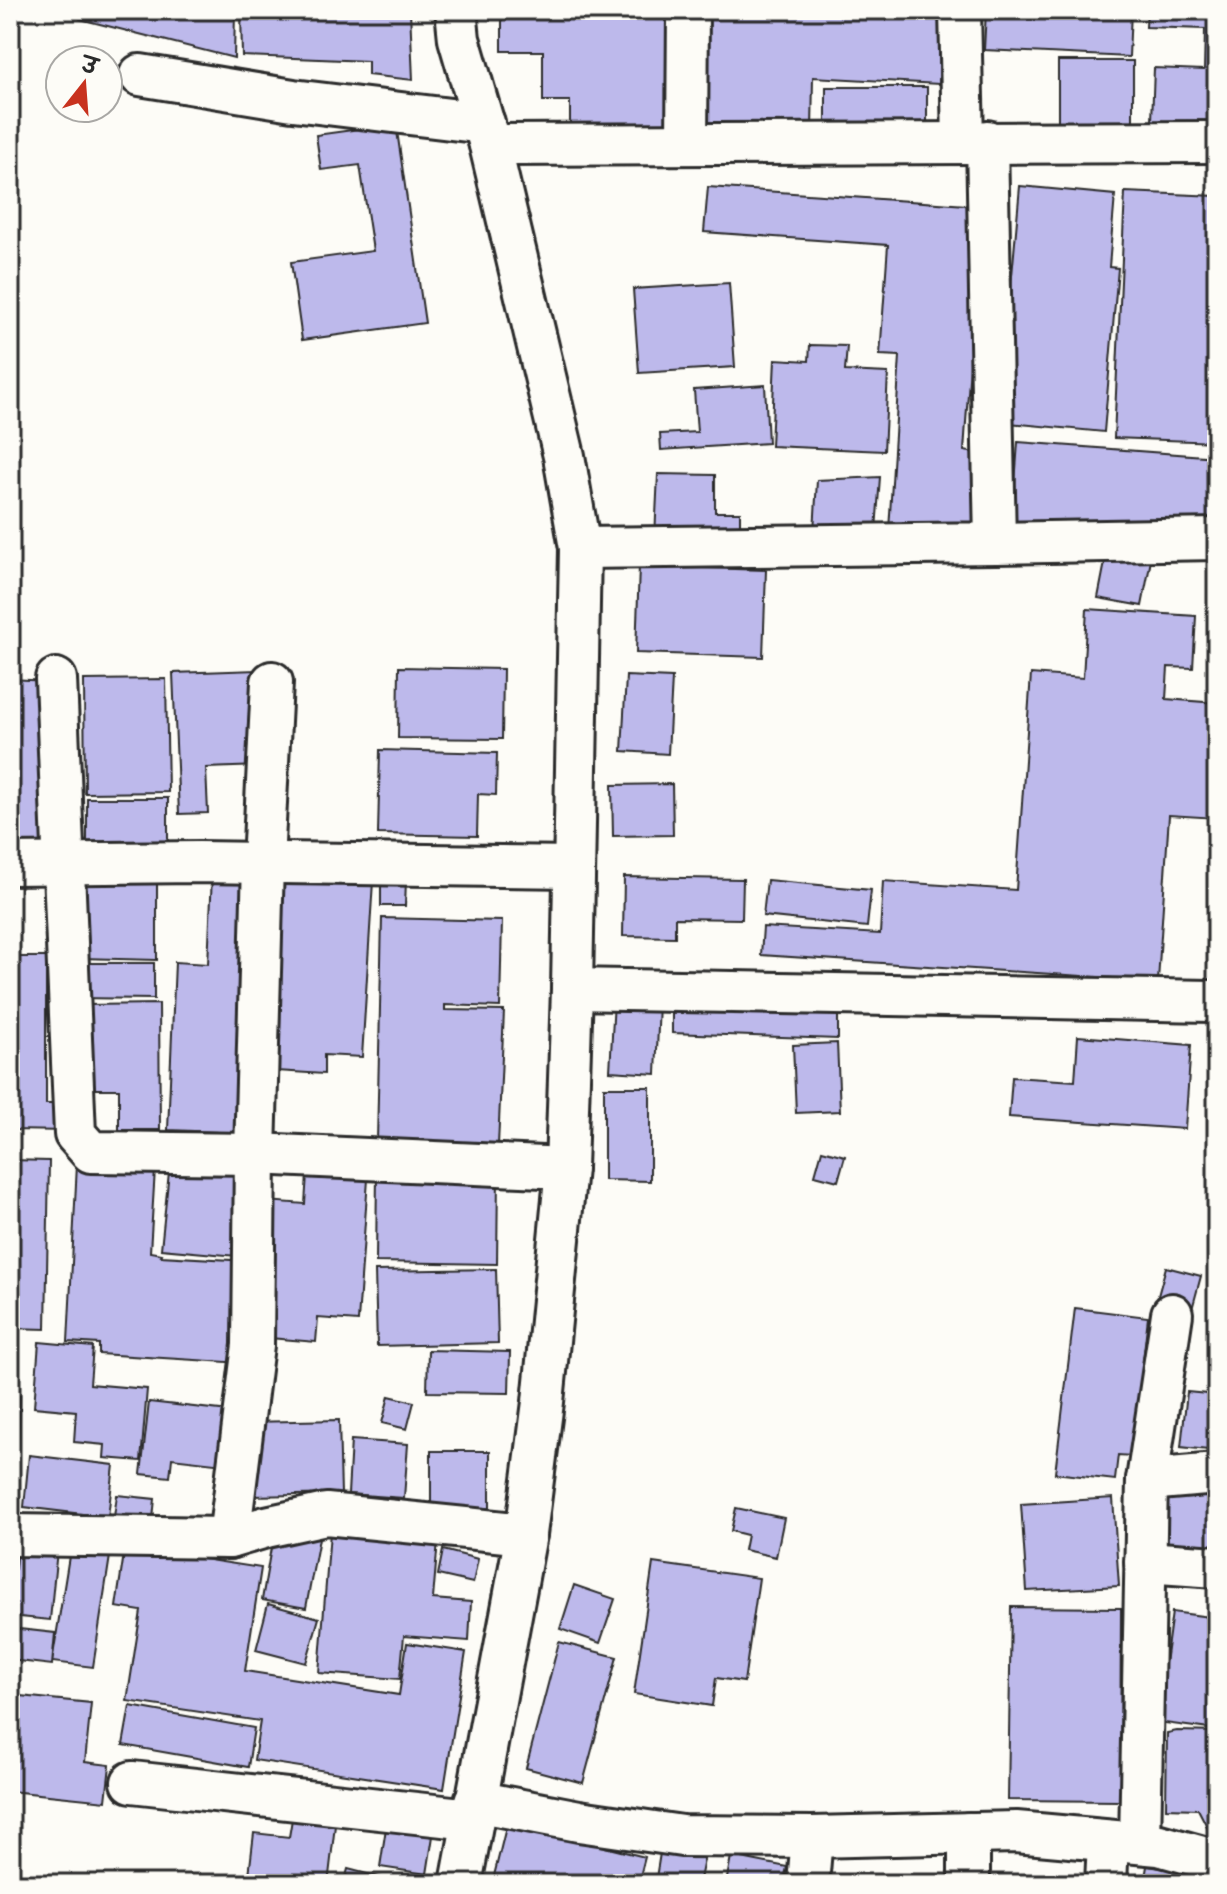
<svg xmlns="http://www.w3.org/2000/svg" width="1227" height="1894" viewBox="0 0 1227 1894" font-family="'Playpen Sans','Playpen Sans Deva',sans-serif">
  <rect width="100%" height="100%" fill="#fdfcf7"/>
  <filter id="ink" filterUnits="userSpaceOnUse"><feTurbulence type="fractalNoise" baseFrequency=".0125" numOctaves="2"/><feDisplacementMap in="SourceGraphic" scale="16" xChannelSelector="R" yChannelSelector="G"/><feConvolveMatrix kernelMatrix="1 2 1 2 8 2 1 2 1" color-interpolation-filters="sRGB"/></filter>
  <g filter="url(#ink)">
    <g fill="#bdb9eb" stroke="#2b2b2b" stroke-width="2">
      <polygon points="82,10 235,10 234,58 80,19"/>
      <polygon points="241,10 410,10 413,80 368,75 368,61 242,56"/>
      <polygon points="502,10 670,10 670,126 570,125 570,101 543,101 543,51 502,51"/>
      <polygon points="709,10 940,10 939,84 813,77 812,131 707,126"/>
      <polygon points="986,10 1131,10 1129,57 984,50"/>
      <polygon points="1147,10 1217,10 1217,123 1152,121 1154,68 1204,70 1205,29 1146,27"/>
      <rect x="1058" y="61" width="75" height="60"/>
      <rect x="826" y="87" width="101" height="46"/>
      <polygon points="396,124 425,323 302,340 291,262 373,251 360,165 321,170 316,135"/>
      <polygon points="1020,186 1115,195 1109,267 1118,268 1104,432 999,422"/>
      <polygon points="708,187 981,206 964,451 981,454 980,536 889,530 900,356 880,355 888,245 704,232"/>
      <polygon points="1125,192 1217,196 1214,317 1217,317 1217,442 1114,438"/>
      <polygon points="729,283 735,367 639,373 633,289"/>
      <polygon points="810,345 847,346 845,371 888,373 884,451 771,446 775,359 809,361"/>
      <polygon points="765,385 768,443 661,450 660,434 697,432 694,390"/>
      <polygon points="1018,442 1217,457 1214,528 1012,527"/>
      <polygon points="658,474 715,475 715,512 740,512 740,534 655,537"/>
      <polygon points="880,477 876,530 814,532 817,480"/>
      <polygon points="1107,552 1151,560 1142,606 1098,598"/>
      <polygon points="639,566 766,570 763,657 636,653"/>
      <polygon points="1087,609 1196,616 1193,668 1168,667 1166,699 1217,703 1217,818 1169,815 1158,981 761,955 763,927 880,934 883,881 1016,890 1031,674 1083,678"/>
      <polygon points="399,667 503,669 502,739 398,738"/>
      <polygon points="257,670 261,766 206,768 208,813 179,814 173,673"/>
      <polygon points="626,676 672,678 668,754 622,751"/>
      <polygon points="10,679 48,681 52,844 10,843"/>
      <polygon points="166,679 168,792 85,793 84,680"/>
      <polygon points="380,750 497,753 496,795 478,794 477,836 378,834"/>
      <polygon points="672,784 673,835 613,836 612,785"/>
      <polygon points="87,798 168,798 168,843 87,842"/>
      <polygon points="274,874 373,881 362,1057 324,1055 324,1074 261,1070"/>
      <polygon points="212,875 256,877 246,1133 168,1130 175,962 208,964"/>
      <polygon points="624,877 743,879 742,919 675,918 675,937 623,936"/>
      <polygon points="381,879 406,880 405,906 381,906"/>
      <polygon points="81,880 157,881 157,960 80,958"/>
      <polygon points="767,880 871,890 867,927 763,916"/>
      <polygon points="382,918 502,921 500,1007 445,1005 445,1010 504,1011 498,1145 377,1141"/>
      <polygon points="10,957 46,957 46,1104 68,1104 68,1131 10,1130"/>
      <polygon points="75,963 154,963 154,999 75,998"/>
      <polygon points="614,1001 659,1003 656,1074 610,1071"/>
      <polygon points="159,1004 160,1130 119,1130 119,1089 86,1089 86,1005"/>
      <polygon points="672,1007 838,1011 838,1039 672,1033"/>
      <polygon points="1078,1036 1191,1045 1185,1129 1009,1117 1012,1077 1075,1081"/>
      <polygon points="837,1043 840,1111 796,1113 793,1045"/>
      <polygon points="604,1087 650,1087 650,1181 604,1180"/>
      <polygon points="822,1150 845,1156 838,1181 815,1175"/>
      <polygon points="10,1160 49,1161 46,1329 10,1328"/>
      <polygon points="170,1162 245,1171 237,1256 161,1249"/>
      <polygon points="77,1164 155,1169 150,1252 162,1254 161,1256 249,1261 243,1363 99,1354 99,1344 68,1342"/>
      <polygon points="377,1172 498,1174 497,1264 376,1262"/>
      <polygon points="307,1174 368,1179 358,1321 318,1318 316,1342 258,1337 267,1201 305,1204"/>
      <polygon points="1166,1267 1201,1276 1191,1313 1156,1303"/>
      <polygon points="496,1269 498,1343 377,1346 375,1271"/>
      <polygon points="1075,1308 1148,1317 1132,1456 1118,1455 1115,1480 1055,1473"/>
      <polygon points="10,1342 14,1342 12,1395 20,1395 18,1449 10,1449"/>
      <polygon points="39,1342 93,1347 90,1384 147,1389 141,1461 104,1458 105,1445 74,1442 76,1411 34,1407"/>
      <polygon points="428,1350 510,1352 509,1393 427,1392"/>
      <polygon points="1187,1392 1217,1395 1217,1451 1181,1447"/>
      <polygon points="389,1396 414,1402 407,1429 382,1423"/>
      <polygon points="149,1402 238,1412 232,1465 172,1458 170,1477 141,1474"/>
      <polygon points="339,1420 341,1494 252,1496 250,1422"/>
      <polygon points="351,1440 408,1444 404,1498 348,1494"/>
      <rect x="431" y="1451" width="59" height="60"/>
      <polygon points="29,1455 114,1465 108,1517 24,1507"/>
      <polygon points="10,1456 13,1457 10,1502"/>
      <polygon points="1217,1489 1217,1547 1166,1548 1164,1490"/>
      <polygon points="117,1495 155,1499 152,1528 113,1524"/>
      <polygon points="1113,1498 1119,1586 1027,1591 1021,1504"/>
      <polygon points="736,1508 784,1518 776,1557 744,1550 747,1535 731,1531"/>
      <polygon points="274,1530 319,1538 306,1608 262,1600"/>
      <polygon points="330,1532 438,1540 433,1599 471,1602 469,1641 404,1636 400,1679 319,1673"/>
      <polygon points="17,1546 57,1550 50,1620 10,1616 10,1569 15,1569"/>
      <polygon points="125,1547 261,1568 245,1671 399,1695 407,1643 466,1652 444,1789 254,1760 260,1721 127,1701 141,1611 116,1607"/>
      <polygon points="70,1550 110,1556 93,1667 52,1662"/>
      <polygon points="443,1550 478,1559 473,1583 438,1575"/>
      <polygon points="653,1563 759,1578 744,1682 716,1678 712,1706 634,1694"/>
      <polygon points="574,1585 615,1599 600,1643 560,1629"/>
      <polygon points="268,1604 319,1618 306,1663 256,1650"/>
      <polygon points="1011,1607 1121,1608 1120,1801 1008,1800"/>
      <polygon points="1172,1612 1217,1618 1217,1730 1157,1722"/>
      <polygon points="10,1628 55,1633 52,1665 10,1660"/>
      <polygon points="559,1642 617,1657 583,1783 526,1768"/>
      <polygon points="10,1695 91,1703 85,1762 110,1765 106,1801 10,1791"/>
      <polygon points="130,1706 254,1728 248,1767 123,1745"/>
      <polygon points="1177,1731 1217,1732 1217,1846 1198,1809 1166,1808 1167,1733"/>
      <polygon points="292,1819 335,1825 328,1884 249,1875 254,1833 289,1837"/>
      <polygon points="507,1823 645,1857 638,1884 492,1884"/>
      <polygon points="386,1828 433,1836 427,1874 380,1867"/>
      <polygon points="661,1847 705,1855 699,1884 655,1884"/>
      <polygon points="731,1856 787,1867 783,1884 726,1884"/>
      <polygon points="1147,1866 1217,1876 1217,1884 1144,1884"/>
      <polygon points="348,1869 406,1884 344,1884"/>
      <polygon points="986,1876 1064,1884 985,1884"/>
    </g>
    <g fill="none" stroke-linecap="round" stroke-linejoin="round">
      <g stroke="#2b2b2b" stroke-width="46">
        <g id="street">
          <polyline points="456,10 459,39 490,145 564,456 580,548 572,989 566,1168 543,1402 526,1534 461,1884"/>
          <polyline points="960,10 963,141"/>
          <polyline points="140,75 293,100 484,123"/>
          <polyline points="687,143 688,10"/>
          <polyline points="490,145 1217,142"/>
          <polyline points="995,543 1217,539"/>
          <polyline points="580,548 995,543 987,141"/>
          <polyline points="56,679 75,1134 91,1152 255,1154 566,1168"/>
          <polyline points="272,682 263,863 255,1154 253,1345 229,1538 266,1527 326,1514 526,1534"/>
          <polyline points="10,864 199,862 574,867"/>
          <polyline points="572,989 1211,1001"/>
          <polyline points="1147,1480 1172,1314"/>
          <polyline points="10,1535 229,1538"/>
          <polyline points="1145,1562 1217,1567"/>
          <polyline points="132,1782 471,1819"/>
          <polyline points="475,1801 579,1821 682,1836 812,1837 1016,1832 1159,1845 1217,1861"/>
          <polyline points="1140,1843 1147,1480 1217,1474"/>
          <polyline points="808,1884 812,1837"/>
          <polyline points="969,1884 969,1833"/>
          <polyline points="1106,1884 1108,1841"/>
        </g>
      </g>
      <use href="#street" stroke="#fdfcf7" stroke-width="40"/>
    </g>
  </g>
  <rect width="1227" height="1894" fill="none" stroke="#fdfcf7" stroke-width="40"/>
  <rect x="20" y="20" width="1187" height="1854" fill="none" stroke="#2b2b2b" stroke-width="3" filter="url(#ink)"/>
  <g transform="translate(84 84) rotate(17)"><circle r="38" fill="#fdfcf7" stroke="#a9a8a5" stroke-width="2"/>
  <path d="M0-6L14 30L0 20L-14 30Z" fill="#c8321e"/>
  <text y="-12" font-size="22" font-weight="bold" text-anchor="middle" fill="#2b2b2b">उ</text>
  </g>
</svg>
